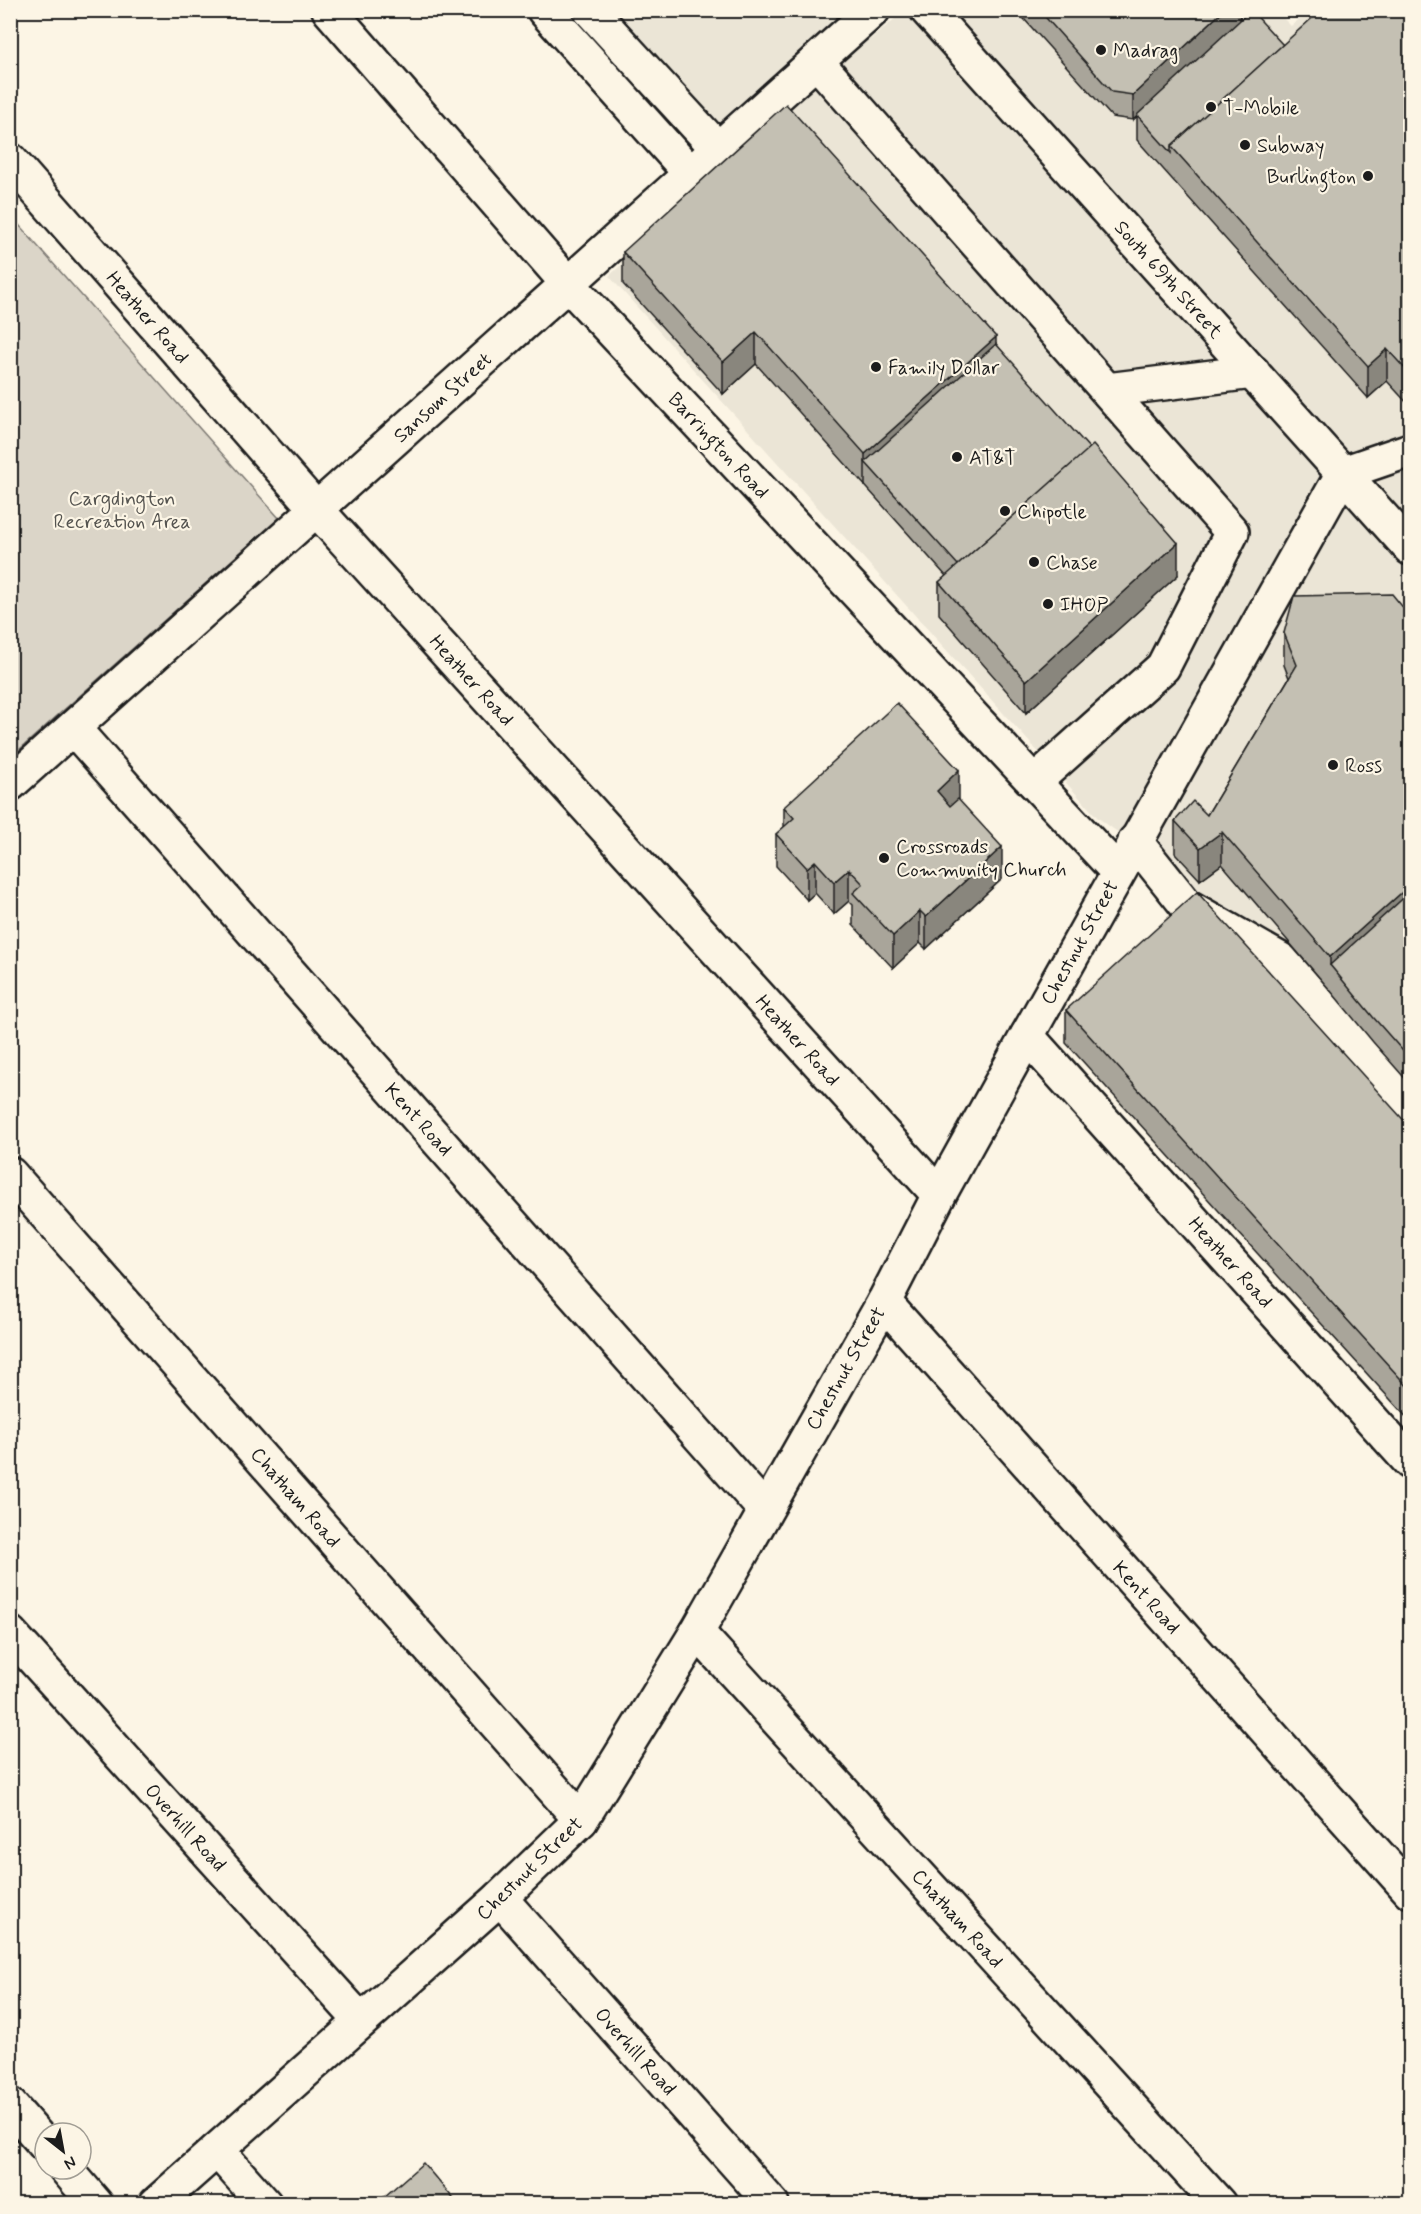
<svg xmlns="http://www.w3.org/2000/svg" width="1421" height="2214" viewBox="0 0 1421 2214" font-family="Mynerve,sans-serif">
  <rect width="100%" height="100%" fill="#fcf5e5"/>
  <filter id="ink" filterUnits="userSpaceOnUse"><feTurbulence type="fractalNoise" baseFrequency=".0167" numOctaves="2"/><feDisplacementMap in="SourceGraphic" scale="12" xChannelSelector="R" yChannelSelector="G"/><feConvolveMatrix kernelMatrix="1 2 1 2 8 2 1 2 1" color-interpolation-filters="sRGB"/></filter>
  <g filter="url(#ink)">
    <polygon fill="#ebe5d6" points="1275,10 1291,26 1309,11 1410,11 1410,1096 1235,942 1176,875 1097,817 609,276 712,184 558,11 846,11 871,39 904,11"/>
    <polygon fill="#dbd5c8" stroke="#7c7872" stroke-width="1.5" points="11,216 279,518 11,757 10,757"/>
    <g fill="none" stroke-linecap="round" stroke-linejoin="round">
      <g stroke="#1c1c1c" stroke-width="38">
        <g id="minor">
          <polyline points="329,10 568,284 1118,872"/>
          <polyline points="544,10 691,174"/>
          <polyline points="590,10 718,149"/>
          <polyline points="816,61 1232,532 1163,667 1034,782"/>
          <polyline points="10,160 317,510 939,1195"/>
          <polyline points="1107,390 1253,372"/>
          <polyline points="73,728 764,1509"/>
          <polyline points="10,784 873,10"/>
          <polyline points="1135,841 1187,906 1281,960 1410,1108"/>
          <polyline points="1027,1036 1410,1462"/>
          <polyline points="10,1174 581,1820"/>
          <polyline points="884,1302 1410,1891"/>
          <polyline points="697,1632 1219,2204"/>
          <polyline points="10,1633 361,2021"/>
          <polyline points="500,1898 772,2204"/>
          <polyline points="10,2105 45,2145"/>
          <polyline points="217,2150 265,2204"/>
          <polyline points="66,2169 96,2204"/>
          <polyline points="156,2204 500,1898 581,1820 697,1632 884,1302 939,1195 1027,1036 1343,473 1410,450"/>
        </g>
      </g>
      <g stroke="#1c1c1c" stroke-width="38">
        <polyline id="major" points="927,10 1410,548"/>
      </g>
      <use href="#minor" stroke="#fcf5e5" stroke-width="33"/>
      <use href="#major" stroke="#fcf5e5" stroke-width="33"/>
    </g>
    <g fill="#a9a59a" stroke="#1c1c1c" stroke-width="1.5">
      <polygon points="1016,10 1240,10 1240,20 1283,45 1410,10 1410,405 1409,405 1387,381 1368,398 1137,140 1137,116 1133,120 1112,117"/>
      <polygon points="623,252 996,344 1178,575 1026,713 939,614 939,582 946,576 756,364 723,394 623,284"/>
      <polygon points="1410,616 1410,1084 1373,1042 1330,990 1222,864 1200,880 1175,853 1175,821 1207,815 1289,678 1284,665 1284,633"/>
      <polygon points="959,800 1002,879 926,949 920,943 893,968 853,925 853,905 849,901 834,914 815,893 807,900 776,866 776,834 784,827 784,807"/>
      <polygon points="1066,1010 1410,1127 1410,1421 1066,1043"/>
    </g>
    <g fill="#89867d" stroke="#1c1c1c" stroke-width="1.5">
      <polygon points="1224,10 1240,10 1240,21 1133,120 1133,95"/>
      <polygon points="756,332 756,364 723,394 723,362"/>
      <polygon points="996,337 996,369 865,462 865,487 865,454"/>
      <polygon points="1387,349 1387,381 1368,398 1368,366"/>
      <rect x="1409" y="373" width="1" height="32"/>
      <polygon points="1178,543 1178,575 1026,713 1026,681"/>
      <polygon points="959,770 959,803 937,824 937,791"/>
      <polygon points="1222,832 1222,864 1200,880 1200,848"/>
      <polygon points="1002,847 1002,879 926,949 926,917"/>
      <polygon points="815,861 815,893 807,900 807,868"/>
      <polygon points="849,869 849,901 834,914 834,882"/>
      <polygon points="1410,885 1410,917 1330,965 1330,957"/>
      <polygon points="920,911 920,943 893,968 893,936"/>
    </g>
    <g fill="#c4c0b3" stroke="#1c1c1c" stroke-width="1.5">
      <polygon points="1039,10 1224,10 1133,95 1112,92"/>
      <polygon points="1251,10 1283,45 1171,146 1171,153 1137,115"/>
      <polygon points="1321,10 1410,10 1410,373 1409,373 1387,349 1368,366 1171,146"/>
      <polygon points="786,104 996,337 865,454 756,332 723,362 623,252"/>
      <polygon points="996,344 1090,449 958,565 865,462"/>
      <polygon points="1093,445 1178,543 1026,681 939,582"/>
      <polygon points="1392,594 1410,616 1410,885 1330,957 1222,832 1200,848 1175,821 1193,801 1207,815 1297,665 1284,633 1294,596"/>
      <polygon points="897,703 959,770 937,791 950,806 958,799 1002,847 926,917 920,911 893,936 853,893 863,884 849,869 834,882 815,861 807,868 776,834 794,818 784,807"/>
      <polygon points="1197,892 1410,1127 1410,1389 1066,1010"/>
      <polygon points="1410,892 1410,1059 1373,1017 1330,965"/>
      <polygon points="423,2163 458,2204 376,2204"/>
    </g>
  </g>
  <g fill="#1c1c1c" stroke="#fcf5e5" stroke-width="2">
    <circle cx="1101" cy="50" r="6"/>
    <circle cx="1211" cy="107" r="6"/>
    <circle cx="1245" cy="145" r="6"/>
    <circle cx="1368" cy="176" r="6"/>
    <circle cx="876" cy="367" r="6"/>
    <circle cx="957" cy="457" r="6"/>
    <circle cx="1005" cy="511" r="6"/>
    <circle cx="1034" cy="562" r="6"/>
    <circle cx="1048" cy="604" r="6"/>
    <circle cx="1333" cy="765" r="6"/>
    <circle cx="884" cy="858" r="6"/>
  </g>
  <g text-anchor="middle" stroke-width="4.5" stroke-linejoin="round" paint-order="stroke">
    <g font-size="20" fill="#1c1c1c" stroke="#fcf5e5" text-anchor="start">
      <text x="1113" y="57">Madrag</text>
      <text x="1223" y="114">T-Mobile</text>
      <text x="1257" y="152">Subway</text>
      <text x="1356" y="183" text-anchor="end">Burlington</text>
      <text x="888" y="374">Family Dollar</text>
      <text x="969" y="464">AT&amp;T</text>
      <text x="1017" y="518">Chipotle</text>
      <text x="1046" y="569">Chase</text>
      <text x="1060" y="611">IHOP</text>
      <text x="1345" y="772">Ross</text>
      <text x="896" y="853">Crossroads<tspan x="896" dy="23">Community Church</tspan></text>
    </g>
    <g font-size="20" fill="#1c1c1c" stroke="#fcf5e5">
      <text transform="translate(1169 279) rotate(48)" y="7">South 69th Street</text>
      <text transform="translate(148 317) rotate(49)" y="7">Heather Road</text>
      <text transform="translate(442 397) rotate(-42)" y="7">Sansom Street</text>
      <text transform="translate(719 445) rotate(47)" y="7">Barrington Road</text>
      <text transform="translate(472 680) rotate(48)" y="7">Heather Road</text>
      <text transform="translate(1079 942) rotate(-61)" y="7">Chestnut Street</text>
      <text transform="translate(798 1040) rotate(48)" y="7">Heather Road</text>
      <text transform="translate(419 1119) rotate(48)" y="7">Kent Road</text>
      <text transform="translate(1231 1262) rotate(48)" y="7">Heather Road</text>
      <text transform="translate(845 1368) rotate(-60)" y="7">Chestnut Street</text>
      <text transform="translate(296 1497) rotate(49)" y="7">Chatham Road</text>
      <text transform="translate(1147 1597) rotate(48)" y="7">Kent Road</text>
      <text transform="translate(186 1827) rotate(48)" y="7">Overhill Road</text>
      <text transform="translate(529 1868) rotate(-44)" y="7">Chestnut Street</text>
      <text transform="translate(958 1918) rotate(48)" y="7">Chatham Road</text>
      <text transform="translate(636 2051) rotate(48)" y="7">Overhill Road</text>
    </g>
    <g font-size="20" fill="#555450" stroke="#fcf5e5">
      <text x="122" y="505">Cargdington<tspan x="122" dy="23">Recreation Area</tspan></text>
    </g>
  </g>
  <rect width="1421" height="2214" fill="none" stroke="#fcf5e5" stroke-width="36"/>
  <rect x="18" y="18" width="1385" height="2178" fill="none" stroke="#1c1c1c" stroke-width="2" filter="url(#ink)"/>
  <g transform="translate(63 2151) rotate(149)"><circle r="28" fill="#fcf5e5" stroke="#a29e95" stroke-width="1.5"/>
  <path d="M0-4.5L10 22L0 15L-10 22Z" fill="#1c1c1c"/>
  <text y="-9" font-size="16" font-weight="bold" text-anchor="middle" fill="#1c1c1c">N</text>
  </g>
</svg>
